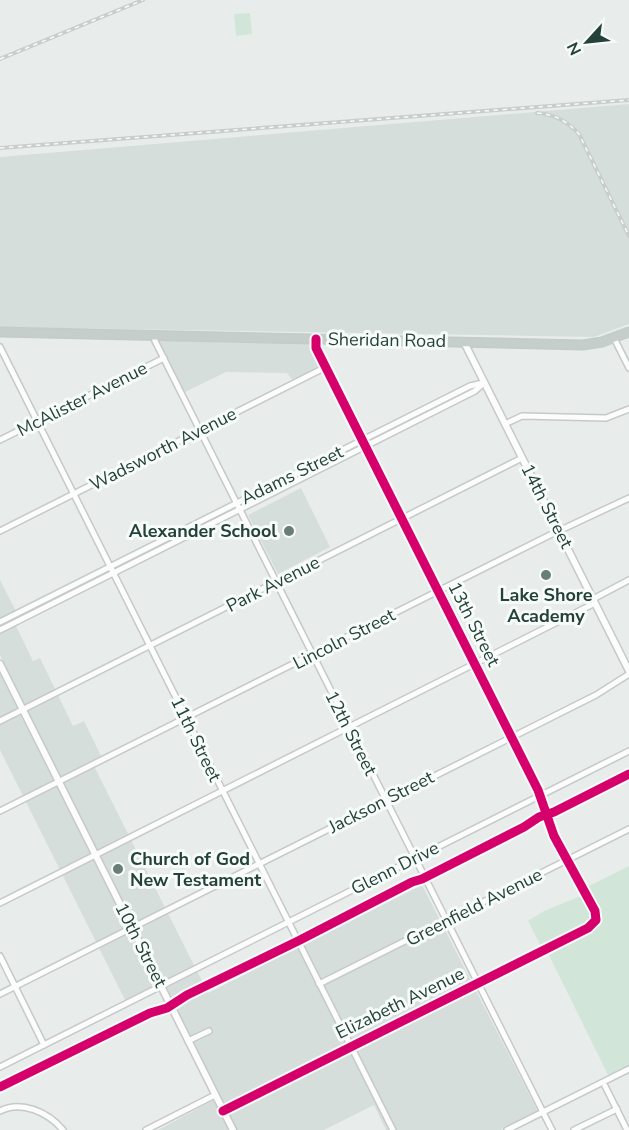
<svg xmlns="http://www.w3.org/2000/svg" width="629" height="1130" viewBox="0 0 629 1130" font-family="'Nunito Sans',sans-serif">
  <rect width="100%" height="100%" fill="#e8edeb"/>
  <g fill="#d6dedb">
    <polygon points="629,104 629,324 594,337 0,327 0,157"/>
    <polygon points="154,339 309,343 316,352 324,369 294,382 287,373 226,372 181,394"/>
    <polygon points="301,488 330,547 278,574 248,515"/>
    <polygon points="0,580 19,617 13,620 33,661 40,658 73,726 84,721 103,760 94,766 208,993 422,885 538,1112 500,1130 386,1130 374,1105 324,1130 237,1130 0,655"/>
    <polygon points="0,674 159,991 128,1006 0,750"/>
    <polygon points="214,1100 229,1130 158,1130"/>
  </g>
  <g fill="#d1e6d8">
    <polygon points="250,13 252,34 236,36 234,14"/>
    <polygon points="629,866 629,1067 609,1077 545,947 540,944 528,921 544,911 583,895 585,888"/>
  </g>
  <g fill="none" stroke-linecap="round" stroke-linejoin="round">
    <g stroke="#c5cac8" stroke-width="8">
      <g id="minor">
        <polyline points="154,335 155,341 552,1130"/>
        <polyline points="614,338 629,368"/>
        <polyline points="0,347 393,1130"/>
        <polyline points="505,424 522,416 606,418 629,409"/>
        <polyline points="0,440 164,358"/>
        <polyline points="0,531 326,367"/>
        <polyline points="593,599 629,580"/>
        <polyline points="0,622 470,386 483,383"/>
        <polyline points="0,630 475,391 484,383"/>
        <polyline points="0,721 522,458"/>
        <polyline points="0,811 550,535 629,498"/>
        <polyline points="0,903 595,603"/>
        <polyline points="0,956 44,1045"/>
        <polyline points="319,984 629,829"/>
        <polyline points="0,994 596,695 629,674"/>
        <polyline points="188,1041 209,1031"/>
        <polyline points="0,1067 629,751"/>
        <polyline points="605,1086 627,1130"/>
        <path d="M0 1111C21 1100 48 1112 63 1130"/>
        <polyline points="223,1111 588,928 596,920 595,911 554,836 538,790 316,348 316,339"/>
        <polyline points="146,1130 215,1095"/>
        <polyline points="507,1130 629,1069"/>
        <polyline points="574,1130 617,1109"/>
      </g>
    </g>
    <g stroke="#c5cac8" stroke-width="9">
      <g id="tertiary">
        <polyline points="464,342 629,671"/>
        <polyline points="0,664 233,1130"/>
      </g>
    </g>
    <g stroke="#c3ccc9" stroke-width="11">
      <polyline id="trunk" points="0,332 583,345 602,342 629,332"/>
    </g>
    <use href="#minor" stroke="#fcfcfc" stroke-width="5"/>
    <use href="#tertiary" stroke="#fcfcfc" stroke-width="6"/>
    <use href="#trunk" stroke="#c6cecc" stroke-width="8"/>
    <g stroke="#c9cdcc" stroke-width="4">
      <g id="rail">
        <polyline points="0,59 143,0"/>
        <path d="M537 113C554 114 567 121 579 134L629 236"/>
        <polyline points="0,148 629,100"/>
      </g>
    </g>
    <use href="#rail" stroke="#f7fbf9" stroke-width="1.5" stroke-dasharray="4.5" stroke-linecap="butt"/>
    <g stroke="#f7fbf9" stroke-width="13">
      <g id="cycleway">
        <polyline points="0,1087 150,1013 167,1008 187,995 300,940 412,882 422,879 524,827 539,817 554,812 629,774"/>
        <polyline points="223,1111 588,928 596,920 595,911 554,836 538,790 316,348 316,339"/>
      </g>
    </g>
    <use href="#cycleway" stroke="#d6006c" stroke-width="9"/>
  </g>
  <g fill="#697e78" stroke="#f7fbf9" stroke-width="2">
    <circle cx="289" cy="531" r="6"/>
    <circle cx="546" cy="575" r="6"/>
    <circle cx="118" cy="869" r="6"/>
  </g>
  <g text-anchor="middle" stroke-width="6" stroke-linejoin="round" paint-order="stroke">
    <g font-size="18" fill="#24423a" stroke="#f7fbf9">
      <text transform="translate(387 340) rotate(1)" y="6">Sheridan Road</text>
      <text transform="translate(82 399) rotate(-27)" y="6">McAlister Avenue</text>
      <text transform="translate(163 449) rotate(-27)" y="6">Wadsworth Avenue</text>
      <text transform="translate(292 475) rotate(-26)" y="6">Adams Street</text>
      <text transform="translate(547 506) rotate(63)" y="6">14th Street</text>
      <text transform="translate(273 584) rotate(-27)" y="6">Park Avenue</text>
      <text transform="translate(474 624) rotate(63)" y="6">13th Street</text>
      <text transform="translate(344 639) rotate(-27)" y="6">Lincoln Street</text>
      <text transform="translate(351 733) rotate(63)" y="6">12th Street</text>
      <text transform="translate(196 739) rotate(64)" y="6">11th Street</text>
      <text transform="translate(381 802) rotate(-27)" y="6">Jackson Street</text>
      <text transform="translate(395 868) rotate(-27)" y="6">Glenn Drive</text>
      <text transform="translate(474 907) rotate(-27)" y="6">Greenfield Avenue</text>
      <text transform="translate(141 945) rotate(63)" y="6">10th Street</text>
      <text transform="translate(400 1003) rotate(-26)" y="6">Elizabeth Avenue</text>
    </g>
    <g font-size="18" font-weight="bold" fill="#24423a" stroke="#f7fbf9" text-anchor="end">
      <text x="277" y="537">Alexander School</text>
      <text x="546" y="601" text-anchor="middle">Lake Shore<tspan x="546" dy="21">Academy</tspan></text>
      <text x="130" y="865" text-anchor="start">Church of God<tspan x="130" dy="21">New Testament</tspan></text>
    </g>
  </g>
  <g transform="translate(587 42) rotate(243)" stroke="#f7fbf9" stroke-width="4.5" paint-order="stroke">
  <path d="M0-4.5L10 22L0 15L-10 22Z" fill="#24423a"/>
  <text y="-9" font-size="16" font-weight="bold" text-anchor="middle" fill="#24423a">N</text>
  </g>
</svg>
